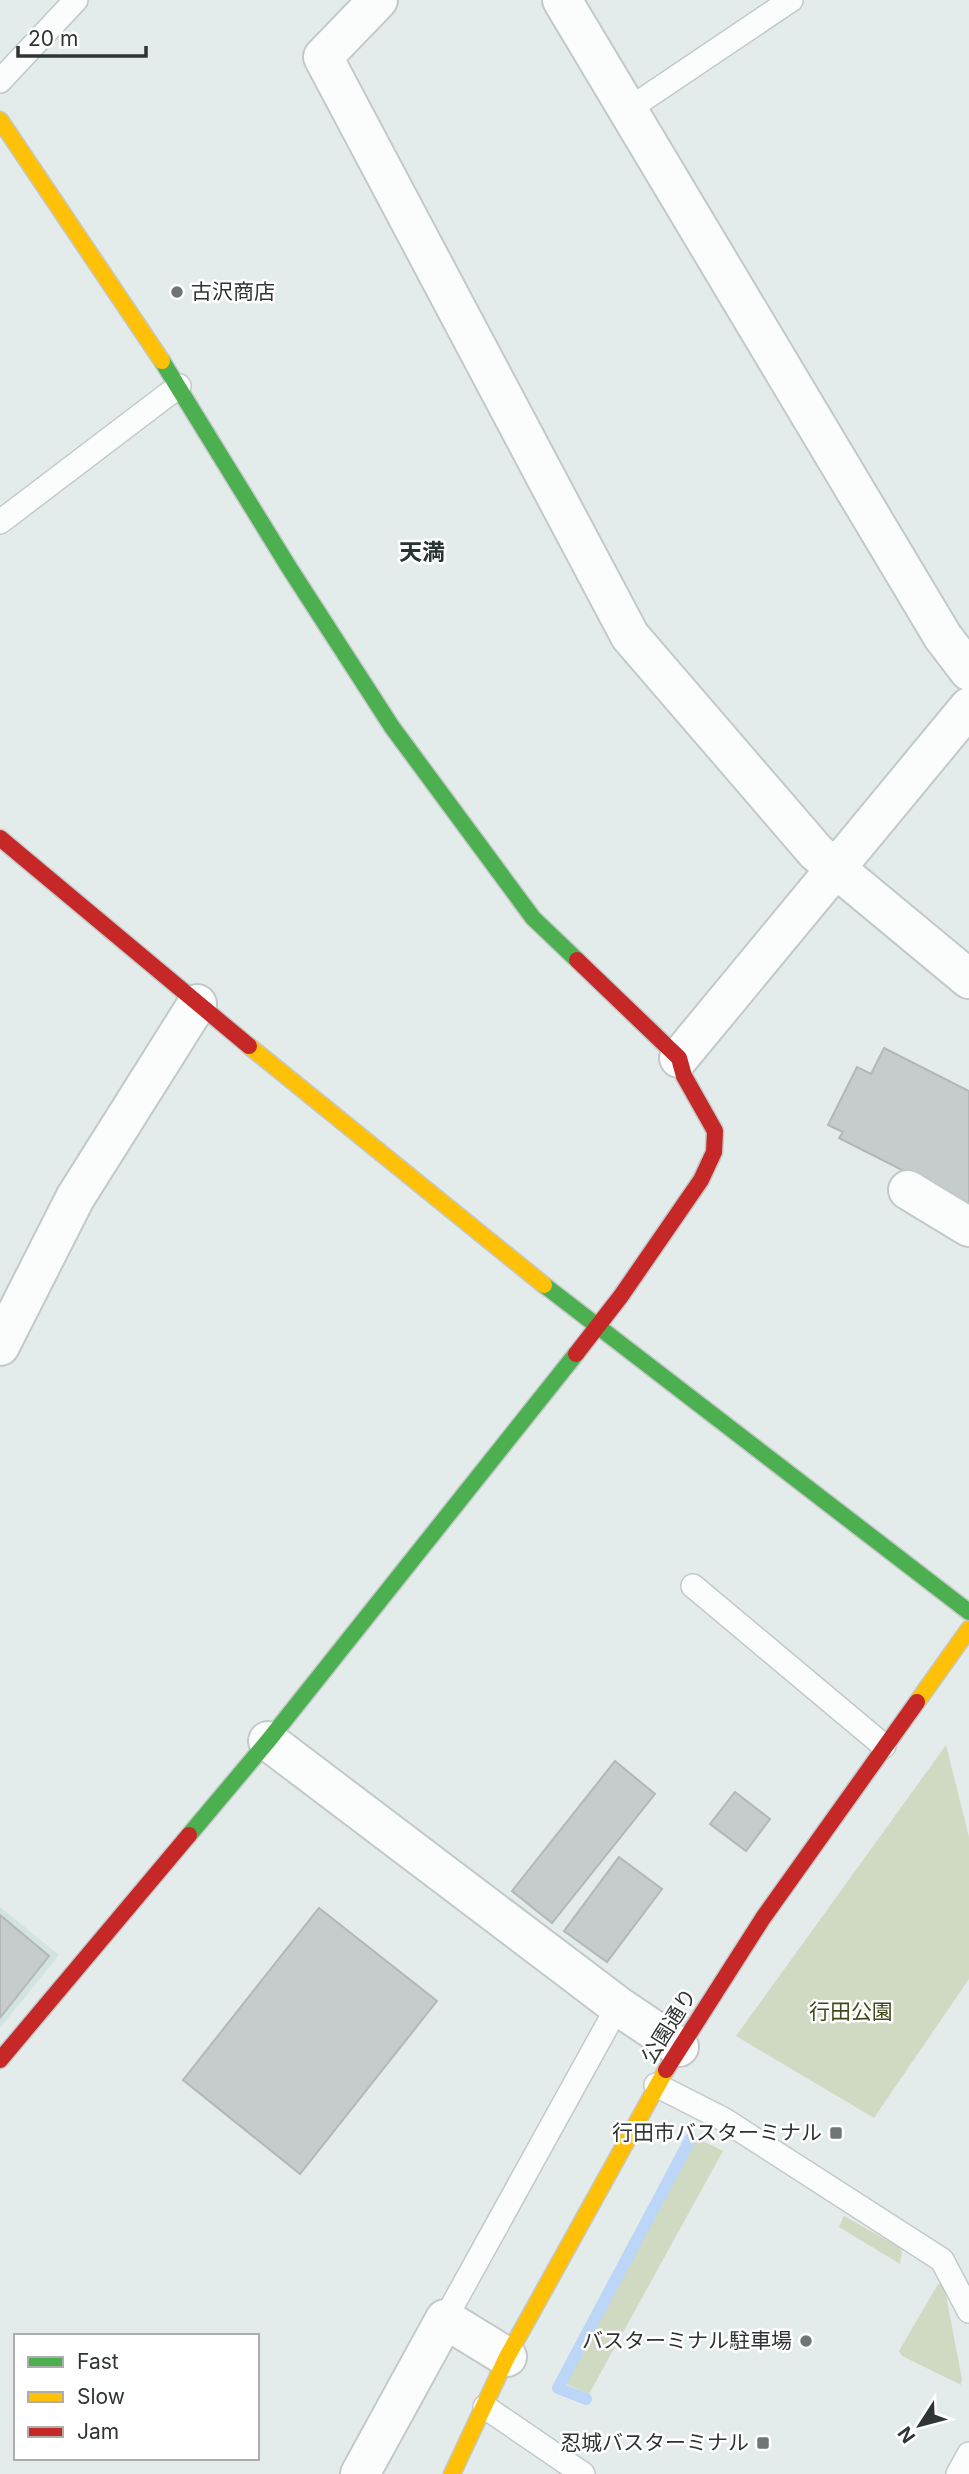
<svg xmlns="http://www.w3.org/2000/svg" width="969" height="2474" viewBox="0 0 969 2474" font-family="Inter,'Noto Sans JP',sans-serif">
  <rect width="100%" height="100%" fill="#e4eceb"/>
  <polygon fill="#d2e3e1" points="0,1907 59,1955 0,2028"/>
  <g fill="#d0dac3">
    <polygon points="946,1745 969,1837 969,1979 874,2118 736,2036"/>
    <polygon points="697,2138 723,2151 589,2394 564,2383"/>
    <polygon points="844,2216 899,2247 902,2252 900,2264 839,2227"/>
    <polygon points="938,2284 944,2285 962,2379 961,2385 902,2356 899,2351"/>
  </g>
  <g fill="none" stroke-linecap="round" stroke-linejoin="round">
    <polyline stroke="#bbd6f6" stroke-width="12" points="586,2399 558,2388 691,2138"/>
  </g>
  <g fill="#c6cccc" stroke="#b2b8b8" stroke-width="2">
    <polygon points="884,1048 969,1091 969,1204 839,1138 843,1132 828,1125 857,1067 871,1074"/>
    <polygon points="615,1761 655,1794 552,1923 512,1891"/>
    <polygon points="735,1792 770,1819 746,1851 710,1824"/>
    <polygon points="619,1857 662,1889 607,1962 564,1931"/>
    <polygon points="319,1908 437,2001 300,2174 183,2080"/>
    <polygon points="0,1915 49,1956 0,2018"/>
  </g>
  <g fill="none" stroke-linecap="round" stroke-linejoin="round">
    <g stroke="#c3c9c9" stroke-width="26">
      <g id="lane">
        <polyline points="0,81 76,0"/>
        <polyline points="629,109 791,0"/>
        <polyline points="0,522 179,386"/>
        <polyline points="693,1586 884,1746"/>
        <polyline points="656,2085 723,2119 942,2260 969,2311"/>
        <polyline points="445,2319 618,2006"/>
        <polyline points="485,2407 583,2474"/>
        <polyline points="958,2474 969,2454"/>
      </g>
    </g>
    <g stroke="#c3c9c9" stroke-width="42">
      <g id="street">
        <polyline points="378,0 323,57 630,636 816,852 969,979"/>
        <polyline points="562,0 943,637 969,671"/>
        <polyline points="679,1058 969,707"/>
        <polyline points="908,1190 969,1227"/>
        <polyline points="0,1346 75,1198 197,1004"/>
        <polyline points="268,1741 618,2006 679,2047"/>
        <polyline points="360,2474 445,2319 507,2357"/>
      </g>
    </g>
    <g stroke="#c3c9c9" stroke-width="19">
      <g id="fast">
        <polyline points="162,361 290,569 392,727 533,918 577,960"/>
        <polyline points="544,1285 969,1612"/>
        <polyline points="189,1835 268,1741 576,1354"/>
      </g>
    </g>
    <g stroke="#c3c9c9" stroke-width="19">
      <g id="slow">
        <polyline points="0,120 162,361"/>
        <polyline points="249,1046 544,1285"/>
        <polyline points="917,1702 969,1629"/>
        <polyline points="452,2474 507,2357 666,2070"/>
      </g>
    </g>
    <g stroke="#c3c9c9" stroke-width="19">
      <g id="jam">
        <polyline points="0,838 249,1046"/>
        <polyline points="576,1354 621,1296 701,1180 714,1152 715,1131 684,1076 679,1058 577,960"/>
        <polyline points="0,2060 189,1835"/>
        <polyline points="666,2070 763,1918 917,1702"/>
      </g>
    </g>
    <use href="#lane" stroke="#fbfcfc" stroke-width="23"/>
    <use href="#street" stroke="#fbfcfc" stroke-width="38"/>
    <use href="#fast" stroke="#4caf50" stroke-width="16"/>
    <use href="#slow" stroke="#ffc107" stroke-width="16"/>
    <use href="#jam" stroke="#c62828" stroke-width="16"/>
  </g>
  <g fill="#6e7574" stroke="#fff" stroke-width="2.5">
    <circle cx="177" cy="292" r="7"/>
    <rect x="829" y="2126" width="14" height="14" rx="3.5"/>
    <circle cx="806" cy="2341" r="7"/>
    <rect x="756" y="2436" width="14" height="14" rx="3.5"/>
  </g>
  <g text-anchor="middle" stroke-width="5" stroke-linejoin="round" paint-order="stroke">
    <g font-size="21" fill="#2f3534" stroke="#fff" text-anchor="end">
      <text x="191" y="299" text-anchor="start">古沢商店</text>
      <text x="822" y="2140">行田市バスターミナル</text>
      <text x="792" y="2348">バスターミナル駐車場</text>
      <text x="749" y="2450">忍城バスターミナル</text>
    </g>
    <g font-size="21" fill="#3d4916" stroke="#fff">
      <text x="851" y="2019">行田公園</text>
    </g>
    <g font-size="21" fill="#2f3534" stroke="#fff">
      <text transform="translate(669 2026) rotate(-58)" y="7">公園通り</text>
    </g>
    <g font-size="23" font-weight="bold" fill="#283432" stroke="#fff">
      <text x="422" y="560">天満</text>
    </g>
  </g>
  <rect x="14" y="2334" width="245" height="126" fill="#ffffff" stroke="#acaeae" stroke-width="2"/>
  <rect x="28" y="2357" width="35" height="10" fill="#4caf50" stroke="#acaeae" stroke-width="2"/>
  <text x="77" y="2369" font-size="21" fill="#2f3534">Fast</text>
  <rect x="28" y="2392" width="35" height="10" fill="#ffc107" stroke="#acaeae" stroke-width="2"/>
  <text x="77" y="2404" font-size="21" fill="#2f3534">Slow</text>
  <rect x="28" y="2427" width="35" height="10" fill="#c62828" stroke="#acaeae" stroke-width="2"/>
  <text x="77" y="2439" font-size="21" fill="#2f3534">Jam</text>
  <g transform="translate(920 2425) rotate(234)" stroke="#ffffff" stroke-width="5" paint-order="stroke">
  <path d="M0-5L12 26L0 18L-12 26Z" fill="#2f3534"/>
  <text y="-10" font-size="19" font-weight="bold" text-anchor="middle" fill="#2f3534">N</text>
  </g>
  <path d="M18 46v10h128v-10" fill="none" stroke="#2f3534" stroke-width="3.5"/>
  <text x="28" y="46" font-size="21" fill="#2f3534" stroke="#ffffff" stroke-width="5" paint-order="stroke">20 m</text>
</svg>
